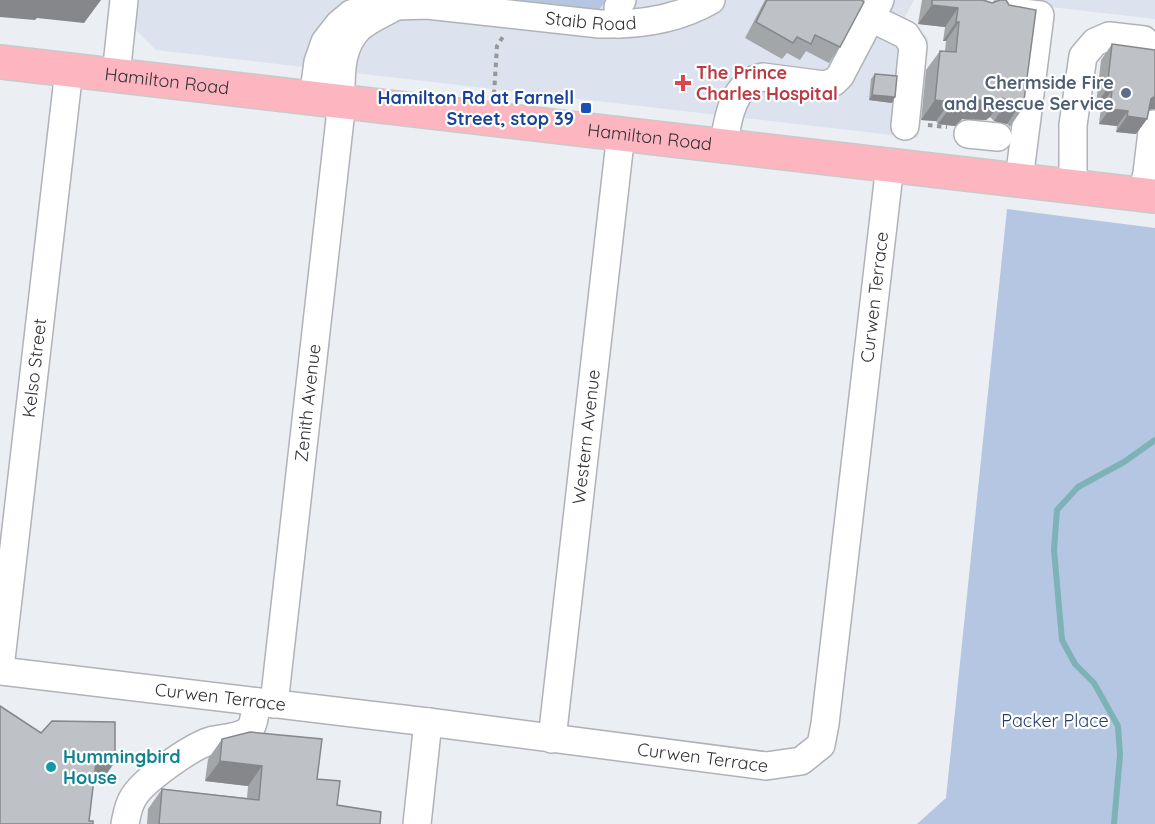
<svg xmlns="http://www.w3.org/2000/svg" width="1155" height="824" viewBox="0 0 1155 824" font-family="Quicksand,sans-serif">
  <rect width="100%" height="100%" fill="#ebeef3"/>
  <g fill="#dce3ee">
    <polygon points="138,0 914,0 905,17 928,38 918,138 156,50 135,29"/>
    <polygon points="1012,0 1155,0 1155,19 1051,7"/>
  </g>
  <g fill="#b5c6e2">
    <polygon points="494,0 606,0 599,10"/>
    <polygon points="1007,209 1155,228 1155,824 917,824 946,798"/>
  </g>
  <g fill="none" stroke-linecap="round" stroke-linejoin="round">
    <polyline stroke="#7db3b6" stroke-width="6" points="1114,824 1120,755 1118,726 1094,683 1075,664 1062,640 1054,550 1057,510 1078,487 1124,462 1155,440"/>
    <g stroke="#b0b2b7" stroke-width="30">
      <g id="minor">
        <polyline points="1005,11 1040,15 1019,180"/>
        <polyline points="871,18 906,35 913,46 905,126"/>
        <polyline points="619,24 618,7 622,0"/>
        <polyline points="116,75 124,0"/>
        <path id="s1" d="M313 98 318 62 325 42 339 24 351 14 381 3 396 6 427 5 600 24C638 25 677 20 711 0"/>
        <polyline points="968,134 998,137"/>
        <path d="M724 145C727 120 733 82 763 77L824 85 834 82 840 76 880 0"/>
        <polyline points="1073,187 1073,125 1083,56 1095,42 1109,36 1144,40 1155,51"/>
        <polyline points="1142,195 1147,173 1153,124"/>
        <path id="s2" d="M0 668 69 70"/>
        <path id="s3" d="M0 671 428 722 766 766 801 761 821 745 825 724 890 165"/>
        <path id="s4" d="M274 704 340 119C343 88 335 52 359 28 369 19 384 13 396 6"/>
        <path id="s5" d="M552 739 621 133"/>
        <path d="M125 824C127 814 128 806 133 798 143 780 191 747 210 741 222 738 241 738 250 729 255 722 255 710 256 702"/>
        <polyline points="417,824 428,722"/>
      </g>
    </g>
    <g stroke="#c9c9ca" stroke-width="36">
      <g id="major">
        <path id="s6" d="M0 62 1155 196"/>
      </g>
    </g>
    <g stroke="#95979b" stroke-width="4" stroke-dasharray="4.5 4.5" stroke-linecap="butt">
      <polyline points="494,94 497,46 504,35"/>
      <polyline points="928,125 947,127"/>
    </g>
    <use href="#minor" stroke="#fff" stroke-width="27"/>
    <use href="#major" stroke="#fdb5c0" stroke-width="33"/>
  </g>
  <g fill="#a3a6a9">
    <polygon points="765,0 861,0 840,47 829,63 806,51 800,60 787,53 782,59 745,38"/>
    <polygon points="922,0 983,0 1023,108 1010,127 1007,124 994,121 990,117 986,120 962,119 955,126 938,124 936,121 921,120 926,70 940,51 945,51 946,41 943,41 945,27 918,24"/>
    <polygon points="1112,44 1154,108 1149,109 1147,119 1136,134 1116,132 1117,126 1099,124 1101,106 1096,105 1101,60"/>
    <polygon points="875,74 892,103 869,100 871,79"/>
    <polygon points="222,739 317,779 337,805 380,824 147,824 148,809 162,789 247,798 248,786 205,781 208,759"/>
  </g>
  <g fill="#85878a">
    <polygon points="0,0 101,0 84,23 37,18 35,20 0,17"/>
    <polygon points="932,5 958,8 945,27 918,24"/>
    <polygon points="956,22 959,22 946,41 943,41"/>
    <polygon points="1107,89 1112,90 1101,106 1096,105"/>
    <polygon points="872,95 895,97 892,103 869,100"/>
    <polygon points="1155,96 1155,109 1146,110 1151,99"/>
    <polygon points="1003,98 990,117 986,120 962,119 955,126 938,124 952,105 975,100"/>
    <polygon points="935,100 950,102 936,121 921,120"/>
    <polygon points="1007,102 1020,105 1007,124 994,121"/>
    <polygon points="1110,109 1128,111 1117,126 1099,124"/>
    <polygon points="1127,116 1147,119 1136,134 1116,132"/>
    <polygon points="220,761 262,766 248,786 205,781"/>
    <polygon points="96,762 115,762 101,782 82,782"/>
  </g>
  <g fill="#bec1c5" stroke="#85878a" stroke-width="1.5">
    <polygon points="767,0 861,0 864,2 840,47 815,35 811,44 797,37 793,43 756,22"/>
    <polygon points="932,0 983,0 992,3 1000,0 1006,0 1009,5 1036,10 1023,108 1020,105 1007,102 1003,98 999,101 975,100 968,107 952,105 950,102 935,100 940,51 956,52 959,22 956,22 958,8 932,5"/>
    <polygon points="1112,44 1155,50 1155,96 1151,99 1147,119 1127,116 1128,111 1110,109 1112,90 1107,89"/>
    <polygon points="875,74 897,76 895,97 872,95"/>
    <polygon points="0,706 41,733 52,721 115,722 115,762 96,762 89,821 93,821 93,824 0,824"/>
    <polygon points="250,732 322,739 317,779 340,781 337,805 381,812 380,824 159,824 162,789 259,800 262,766 220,761 222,739"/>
  </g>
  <path fill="#e0444e" stroke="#fff" stroke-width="2" d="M680 74h6v6h6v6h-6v6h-6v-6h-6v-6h6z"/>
  <circle fill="#5c6f8a" stroke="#fff" stroke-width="2" cx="1126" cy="93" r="6"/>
  <rect fill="#1a4fb4" stroke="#fff" stroke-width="2" x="580" y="102" width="12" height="12" rx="3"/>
  <circle fill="#0f9aa8" stroke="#fff" stroke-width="2" cx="51" cy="767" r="6"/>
  <g text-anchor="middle" stroke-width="4.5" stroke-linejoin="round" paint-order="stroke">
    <g font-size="18" fill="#303133" stroke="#fff">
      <text dy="6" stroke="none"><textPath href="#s1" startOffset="339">Staib Road</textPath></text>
      <text dy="6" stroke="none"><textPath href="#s6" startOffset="168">Hamilton Road</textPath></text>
      <text dy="6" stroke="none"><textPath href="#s6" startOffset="654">Hamilton Road</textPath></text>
      <text dy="6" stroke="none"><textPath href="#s3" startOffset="1284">Curwen Terrace</textPath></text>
      <text dy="6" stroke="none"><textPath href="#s2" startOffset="302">Kelso Street</textPath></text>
      <text dy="6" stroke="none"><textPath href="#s4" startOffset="303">Zenith Avenue</textPath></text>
      <text dy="6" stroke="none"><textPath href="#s5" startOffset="304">Western Avenue</textPath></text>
      <text dy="6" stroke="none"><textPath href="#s3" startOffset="222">Curwen Terrace</textPath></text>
      <text dy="6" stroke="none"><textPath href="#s3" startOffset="708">Curwen Terrace</textPath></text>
    </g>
    <g font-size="18" font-weight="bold" fill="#be3a42" stroke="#fff" text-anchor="start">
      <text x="696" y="79">The Prince<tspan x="696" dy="21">Charles Hospital</tspan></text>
    </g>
    <g font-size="18" font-weight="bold" fill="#4e5e75" stroke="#fff" text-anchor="end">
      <text x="1114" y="89">Chermside Fire<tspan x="1114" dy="21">and Rescue Service</tspan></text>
    </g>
    <g font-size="18" font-weight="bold" fill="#164399" stroke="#fff" text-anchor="end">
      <text x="574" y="104">Hamilton Rd at Farnell<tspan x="574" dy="21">Street, stop 39</tspan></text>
    </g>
    <g font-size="18" fill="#233d6b" stroke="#fff">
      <text x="1055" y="727">Packer Place</text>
    </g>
    <g font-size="18" font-weight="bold" fill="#0d838f" stroke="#fff" text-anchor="start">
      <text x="63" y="763">Hummingbird<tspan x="63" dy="21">House</tspan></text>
    </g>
  </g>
</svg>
